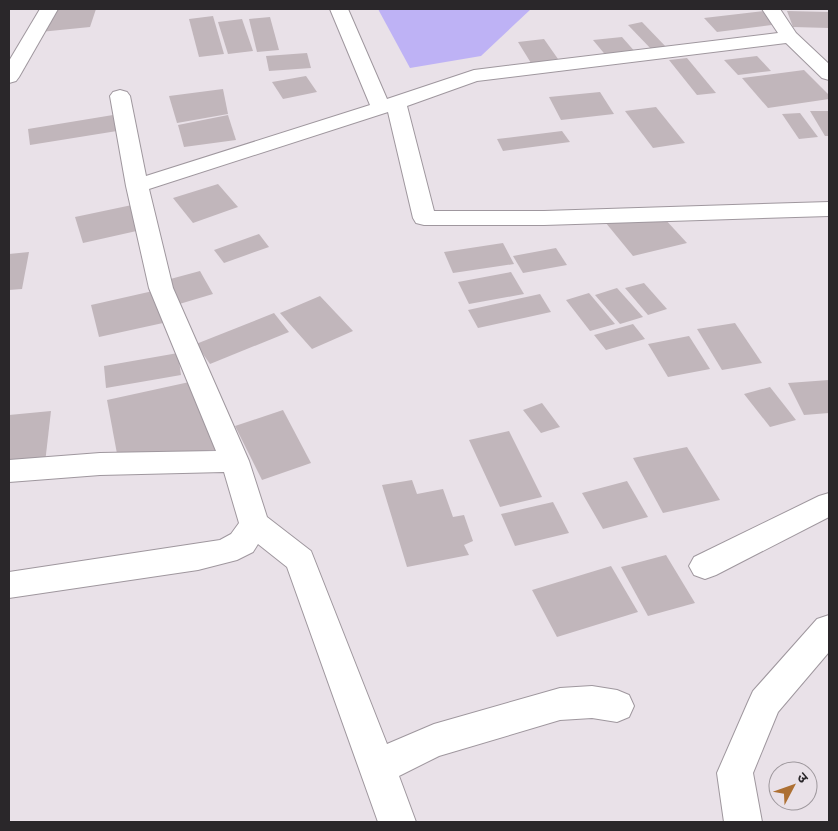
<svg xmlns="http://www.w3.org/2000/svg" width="838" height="831" viewBox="0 0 838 831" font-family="Barlow,'Noto Sans Devanagari',sans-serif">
  <rect width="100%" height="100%" fill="#e9e1e8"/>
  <polygon fill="#beb2f5" points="378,9 531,9 481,56 410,68"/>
  <g fill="#c1b6bb">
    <polygon points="96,9 90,27 40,32 54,10"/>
    <polygon points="765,11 779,24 717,32 704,18"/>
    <polygon points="787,11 829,12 829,28 793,27"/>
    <polygon points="213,16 224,54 199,57 189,19"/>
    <polygon points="270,17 279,50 257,52 249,19"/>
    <polygon points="242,19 253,51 228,54 218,22"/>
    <polygon points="642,22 668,49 653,51 628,25"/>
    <polygon points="622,37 637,54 608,58 593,40"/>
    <polygon points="544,39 558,59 531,63 518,42"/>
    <polygon points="307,53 311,68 269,71 266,56"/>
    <polygon points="757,56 771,71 738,75 724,60"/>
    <polygon points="687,58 716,93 697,95 669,60"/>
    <polygon points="804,70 829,95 829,99 768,108 742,78"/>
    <polygon points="306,76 317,92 283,99 272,82"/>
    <polygon points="223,89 228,114 177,123 169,96"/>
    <polygon points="600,92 614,114 561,120 549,97"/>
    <polygon points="656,107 685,143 653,148 625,111"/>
    <polygon points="810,111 829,111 829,136 825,136"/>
    <polygon points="800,113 818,137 799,139 782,114"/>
    <polygon points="113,115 117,131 30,145 28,129"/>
    <polygon points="228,115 236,140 184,147 178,125"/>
    <polygon points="562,131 570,142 503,151 497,139"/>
    <polygon points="218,184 238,207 193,223 173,198"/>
    <polygon points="132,205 141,230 83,243 75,217"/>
    <polygon points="601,217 663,217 687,243 633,256"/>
    <polygon points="259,234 269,247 224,263 214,250"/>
    <polygon points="503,243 514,264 453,273 444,252"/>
    <polygon points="556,248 567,265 523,273 513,256"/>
    <polygon points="29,252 22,289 9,290 9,254"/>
    <polygon points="200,271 213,294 176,305 163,281"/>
    <polygon points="511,272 524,294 469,304 458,282"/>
    <polygon points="644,283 667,309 648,315 625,288"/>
    <polygon points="617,288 643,317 620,324 595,295"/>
    <polygon points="153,291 163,323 99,337 91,305"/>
    <polygon points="589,293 615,324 590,331 566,300"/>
    <polygon points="540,294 551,312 478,328 468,310"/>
    <polygon points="320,296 353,331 312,349 280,313"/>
    <polygon points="274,313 289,332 210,364 196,344"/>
    <polygon points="735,323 762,363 722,370 697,329"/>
    <polygon points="633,324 645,339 606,350 594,335"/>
    <polygon points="689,336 710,369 668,377 648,344"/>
    <polygon points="178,353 181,375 106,388 104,366"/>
    <polygon points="829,380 829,413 804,415 788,383"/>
    <polygon points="194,381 217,450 118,459 107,400"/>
    <polygon points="770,387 796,420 770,427 744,394"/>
    <polygon points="542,403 560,427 541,433 523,410"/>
    <polygon points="283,410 311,463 262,480 235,426"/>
    <polygon points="51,411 45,463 9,467 9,415"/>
    <polygon points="509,431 542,497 500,507 469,440"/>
    <polygon points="687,447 720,500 663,513 633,458"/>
    <polygon points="412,480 417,494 443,489 453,517 464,515 473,541 464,545 469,555 407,567 382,485"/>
    <polygon points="627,481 648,517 603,529 582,493"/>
    <polygon points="553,502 569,533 515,546 501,514"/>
    <polygon points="666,555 695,603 648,616 621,567"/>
    <polygon points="611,566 638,612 557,637 532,590"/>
  </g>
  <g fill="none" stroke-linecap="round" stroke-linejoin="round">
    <g stroke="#9f979e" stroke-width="2">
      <g id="minor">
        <polygon points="40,9 58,9 19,77 16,81 9,83 9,61"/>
        <polygon points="330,9 348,9 387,99 474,70 778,33 762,9 780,9 796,33 829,64 829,80 822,78 786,43 477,81 407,106 434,211 544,211 829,202 829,216 544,225 424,225 416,223 413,218 388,112 149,189 173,288 249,461 267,517 311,551 387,744 434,724 560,688 592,686 617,690 629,695 634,706 629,717 617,722 592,718 560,720 439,756 399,776 416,822 378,822 287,567 258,544 253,552 237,560 198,570 9,598 9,572 220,540 231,534 239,523 224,472 100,475 9,482 9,460 100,453 216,451 149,288 126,186 110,96 113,92 120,90 127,92 130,96 146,176 370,105"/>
        <polygon points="829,493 829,517 716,575 705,579 694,575 689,566 694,557 819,496"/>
        <polygon points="829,615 829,652 778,712 753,773 762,822 724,822 717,773 748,702 753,691 817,619"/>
      </g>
    </g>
    <use href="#minor" fill="#fff" fill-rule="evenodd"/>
  </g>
  <rect width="838" height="831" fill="none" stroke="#2a272a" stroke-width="20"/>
  <g transform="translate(793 786) rotate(49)"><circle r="24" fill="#e9e1e8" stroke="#9d979c"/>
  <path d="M0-4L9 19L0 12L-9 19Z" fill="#ad7033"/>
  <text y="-8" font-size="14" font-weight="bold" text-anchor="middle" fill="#2a272a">उ</text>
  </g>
</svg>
